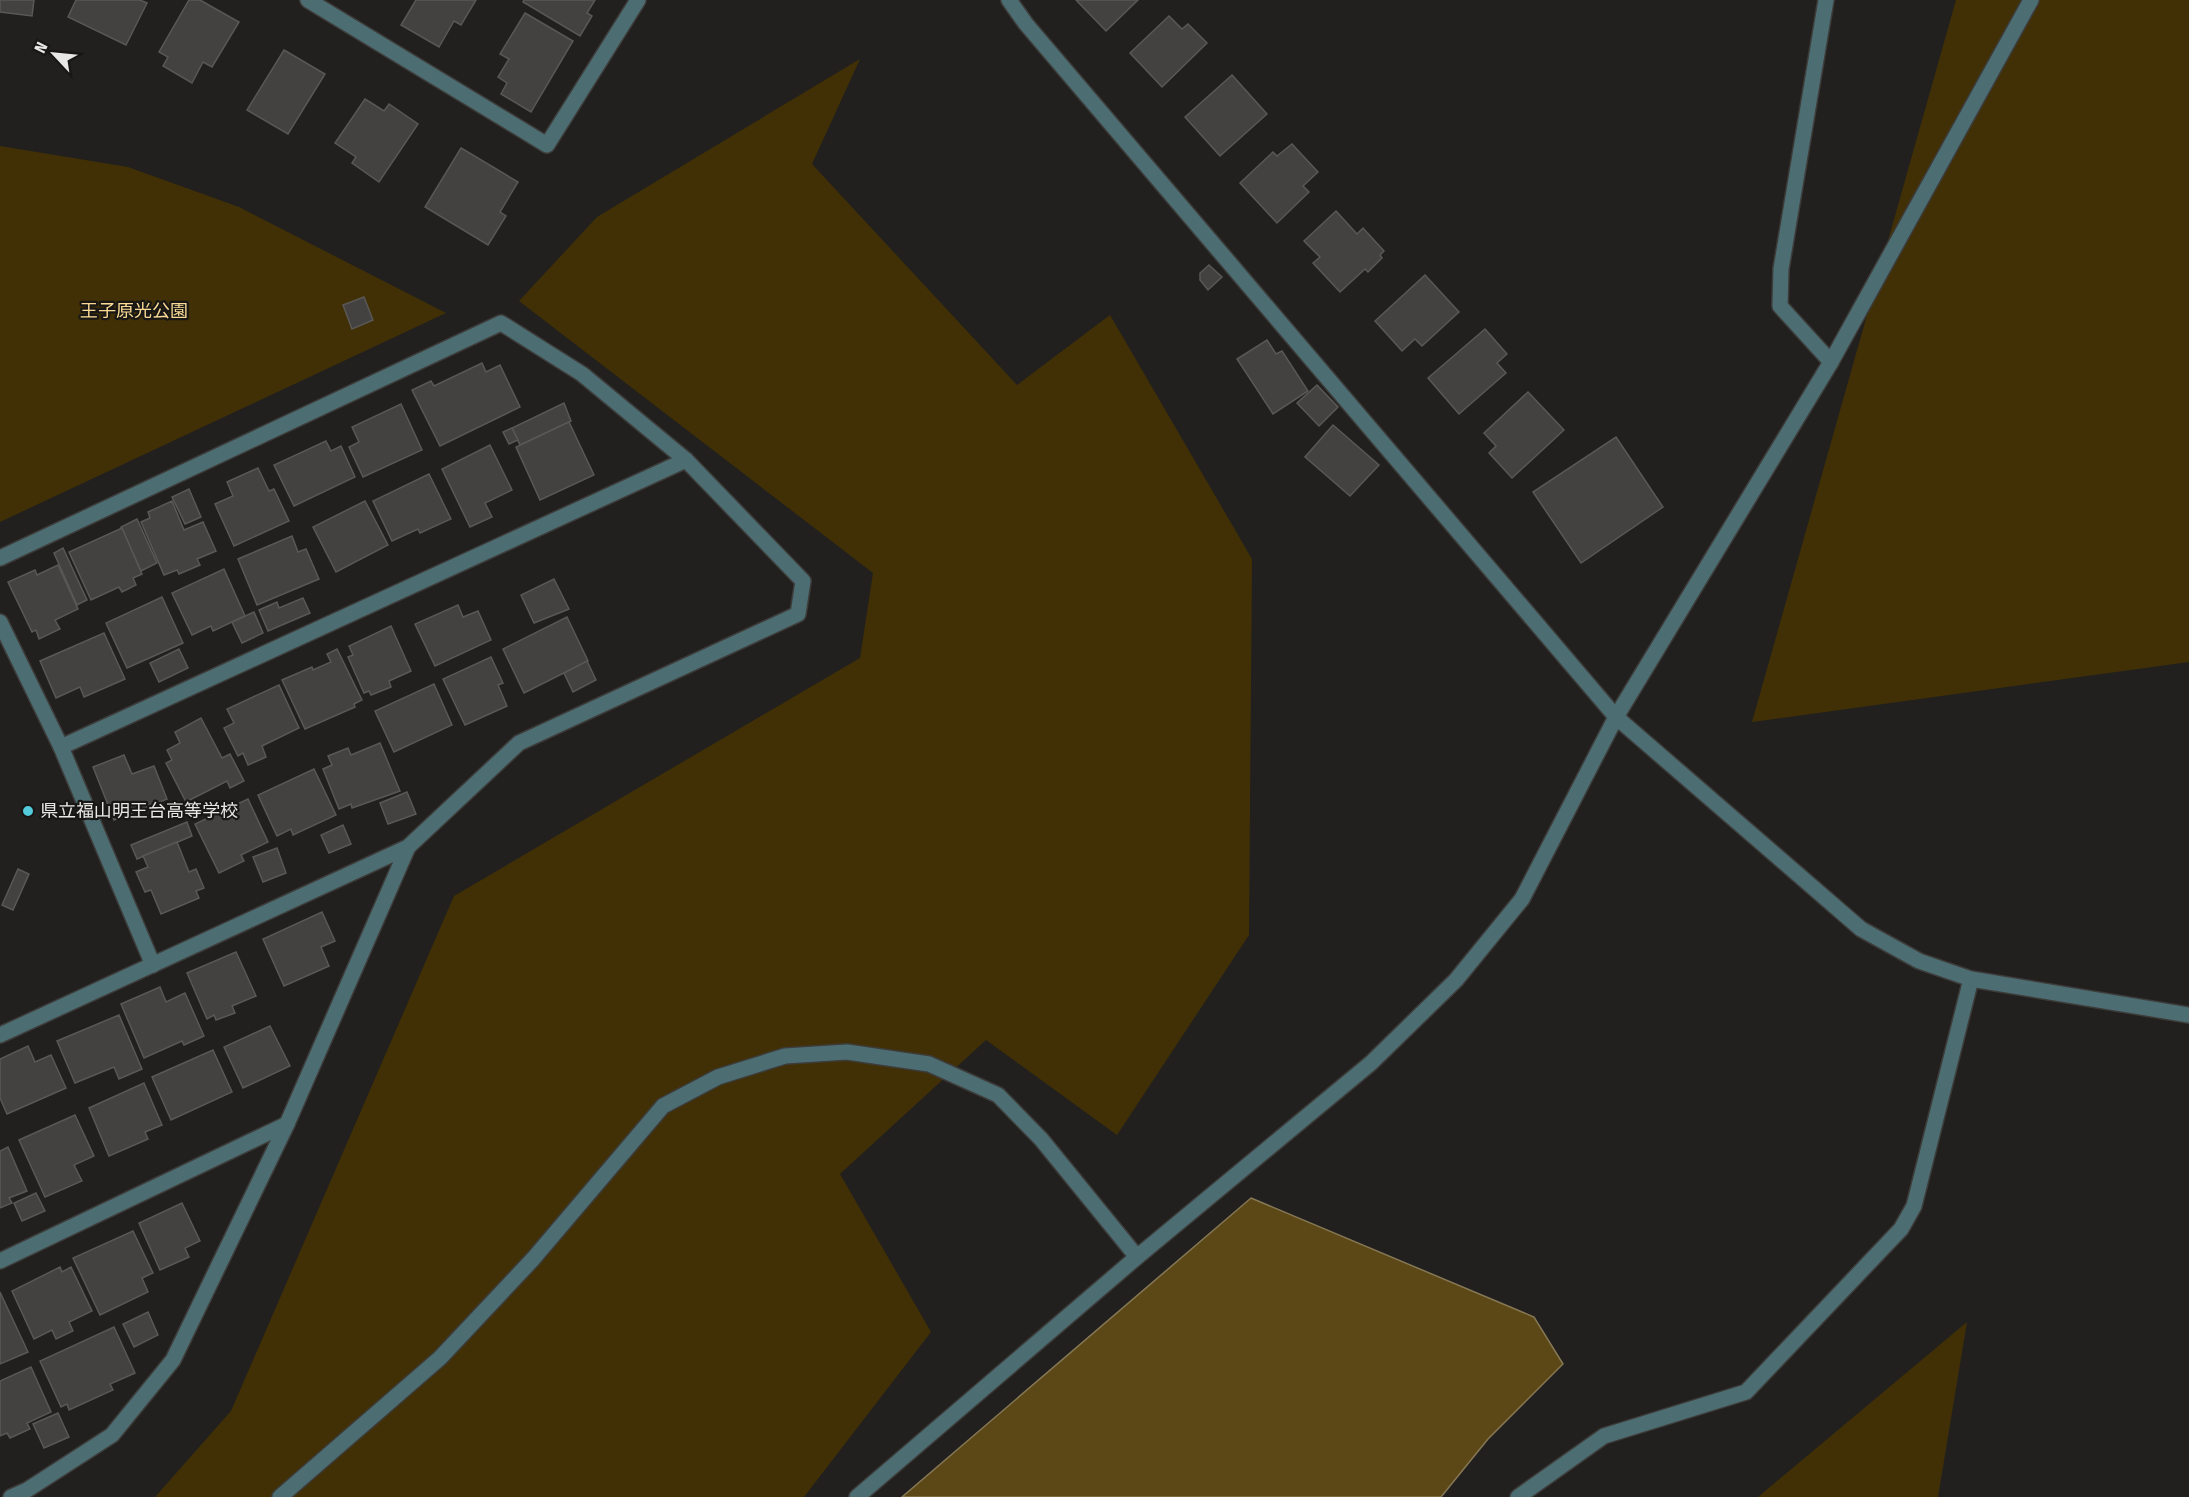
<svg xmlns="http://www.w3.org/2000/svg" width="2189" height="1497" viewBox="0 0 2189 1497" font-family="'Fira Sans Condensed','Noto Sans JP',sans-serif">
  <rect width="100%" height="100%" fill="#21201e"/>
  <g fill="#413006">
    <polygon points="1956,0 2189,0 2189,662 1752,722"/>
    <polygon points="860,59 812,164 1017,385 1110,315 1252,559 1249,935 1117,1135 986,1040 840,1174 931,1332 804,1497 155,1497 231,1411 454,896 860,658 873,573 519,301 597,217"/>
    <polygon points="0,146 128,167 239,207 446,313 0,522"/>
    <polygon points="1967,1322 1938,1497 1758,1497"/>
  </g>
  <polygon fill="#5c4817" stroke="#867855" stroke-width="1.5" points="1251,1198 1534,1317 1563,1364 1488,1439 1441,1497 902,1497"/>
  <g fill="#434240" stroke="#595855" stroke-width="1.5">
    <polygon points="0,0 34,0 32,16 0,12"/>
    <polygon points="76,0 140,0 147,3 126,45 68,17"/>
    <polygon points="189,0 200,0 239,22 212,67 203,62 192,83 163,66 168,57 159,52"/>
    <polygon points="416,0 476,0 461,25 454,21 439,47 401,25"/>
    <polygon points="524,0 595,0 587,13 592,16 580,36 523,2"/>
    <polygon points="1076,0 1138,0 1106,31"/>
    <polygon points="525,13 573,41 531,112 501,94 507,83 498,77 509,59 500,54"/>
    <polygon points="1169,16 1182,29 1188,24 1207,43 1162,87 1130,53"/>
    <polygon points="284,50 325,74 288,134 247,110"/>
    <polygon points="1232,75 1267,114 1220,156 1185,117"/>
    <polygon points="365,99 384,111 389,104 418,124 379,182 352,163 356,157 335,143"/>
    <polygon points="1292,144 1318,172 1303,186 1309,192 1277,223 1240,183 1273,152 1277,156"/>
    <polygon points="461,148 518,182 500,212 506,216 488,245 425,207"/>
    <polygon points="1336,211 1357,234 1363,228 1384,251 1380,255 1382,258 1368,272 1365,269 1340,292 1313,263 1320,257 1304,241"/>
    <polygon points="1209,265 1222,277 1208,290 1200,280 1200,273"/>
    <polygon points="1425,275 1459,312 1422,346 1415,339 1402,351 1375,321"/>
    <polygon points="364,297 373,320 352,329 343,305"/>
    <polygon points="1485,329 1507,354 1497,363 1506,373 1459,414 1428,378"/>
    <polygon points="1267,340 1276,354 1282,351 1308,391 1273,414 1237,359"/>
    <polygon points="482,363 486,372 500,365 520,407 440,446 412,390 431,381 434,386"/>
    <polygon points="1317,385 1338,407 1319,426 1297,403"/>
    <polygon points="1528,392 1564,430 1512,478 1489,453 1496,446 1484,433"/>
    <polygon points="564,403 571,421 520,445 512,428"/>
    <polygon points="401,404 422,450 363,477 349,447 359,442 352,427"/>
    <polygon points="569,422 594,475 540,500 516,447"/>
    <polygon points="1333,425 1379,465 1350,496 1305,457"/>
    <polygon points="512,428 518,440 509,444 503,432"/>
    <polygon points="1616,437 1663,507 1581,563 1533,492"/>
    <polygon points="326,441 331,451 341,446 355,477 294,506 274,465"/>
    <polygon points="490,445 512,490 485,503 492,517 470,527 442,469"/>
    <polygon points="258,468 269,491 274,489 289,521 234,546 215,504 233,496 227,482"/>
    <polygon points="429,474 451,519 420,533 418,529 392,541 373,501"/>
    <polygon points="189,489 201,517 185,524 172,497"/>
    <polygon points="172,501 184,530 203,522 216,551 197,559 200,565 179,574 177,570 164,575 141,522 150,518 148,512"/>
    <polygon points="365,501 388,545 336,572 313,527"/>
    <polygon points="137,519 157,563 141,571 121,527"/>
    <polygon points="122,528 142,574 133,578 136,585 122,592 119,587 91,600 69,552"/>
    <polygon points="292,536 298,552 306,549 319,579 257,605 238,559"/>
    <polygon points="63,548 87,600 77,605 54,553"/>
    <polygon points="58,565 78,609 55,620 60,629 39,639 36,630 32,632 8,582 35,570 37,575"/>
    <polygon points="224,569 245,616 213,631 211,626 192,635 172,593"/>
    <polygon points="554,579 569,609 534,623 521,595"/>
    <polygon points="162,597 183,643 127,668 106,623"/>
    <polygon points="303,598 310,613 268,631 259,610 277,602 279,608"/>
    <polygon points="458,605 463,617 478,611 491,640 435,666 415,624"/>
    <polygon points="254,612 263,633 242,643 232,622"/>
    <polygon points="567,617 588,661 524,693 503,649"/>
    <polygon points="391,626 411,671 389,681 391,687 371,695 369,691 364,693 348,657 353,655 349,646"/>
    <polygon points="104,633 125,679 84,697 80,687 56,698 40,661"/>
    <polygon points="179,649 188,668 159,682 150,663"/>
    <polygon points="337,649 362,700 354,704 355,707 305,729 282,680 312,667 313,670 331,662 327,654"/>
    <polygon points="491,657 503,683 498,685 507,706 465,725 443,679"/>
    <polygon points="587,661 596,680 573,692 564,673"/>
    <polygon points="434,684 452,725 394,752 375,711"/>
    <polygon points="279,685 299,728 262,746 266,757 248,765 243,753 238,756 224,728 234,723 227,709"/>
    <polygon points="201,718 222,758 230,754 244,781 230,788 227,781 186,802 166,763 172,760 167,750 180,743 175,732"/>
    <polygon points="380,743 400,791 352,808 351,804 339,809 323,769 332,765 328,756 348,748 351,755"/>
    <polygon points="124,755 132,774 154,766 167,799 114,820 93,767"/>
    <polygon points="314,769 336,815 293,835 291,829 277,836 258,795"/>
    <polygon points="407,792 416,814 388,824 380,803"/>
    <polygon points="248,799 268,842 241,855 244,861 219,873 195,824"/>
    <polygon points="187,822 192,836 137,859 131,845"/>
    <polygon points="343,825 351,844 329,853 321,835"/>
    <polygon points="177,842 189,872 196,869 204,888 196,891 199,898 161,914 151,890 145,892 136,872 148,867 143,856"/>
    <polygon points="277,848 286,873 263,882 253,857"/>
    <polygon points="18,869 29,874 13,910 2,905"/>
    <polygon points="322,912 335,941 321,947 329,966 284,986 263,939"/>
    <polygon points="236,952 256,996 232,1006 235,1013 216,1020 214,1015 207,1019 187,973"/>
    <polygon points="160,987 166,1002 185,993 204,1036 184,1045 182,1041 144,1058 121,1004"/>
    <polygon points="119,1015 142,1069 119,1079 114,1067 75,1083 57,1041"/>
    <polygon points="270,1026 290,1066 243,1088 224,1047"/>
    <polygon points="28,1046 35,1062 51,1055 66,1088 7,1114 0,1098 0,1059"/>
    <polygon points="213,1050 232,1092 171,1120 152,1077"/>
    <polygon points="144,1083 162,1125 145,1132 148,1139 109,1156 89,1108"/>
    <polygon points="75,1115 94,1156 74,1165 82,1181 45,1197 19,1140"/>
    <polygon points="8,1147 27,1191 9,1198 12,1203 0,1208 0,1151"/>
    <polygon points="36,1193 45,1211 22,1221 14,1203"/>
    <polygon points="182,1203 200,1241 185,1248 189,1257 160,1270 139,1223"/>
    <polygon points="133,1231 153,1273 142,1278 148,1292 100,1315 73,1258"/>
    <polygon points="60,1267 62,1272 71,1267 92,1311 69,1322 73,1331 56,1339 52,1330 34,1339 12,1291"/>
    <polygon points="0,1292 28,1352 0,1364"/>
    <polygon points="148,1312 158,1335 134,1347 123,1324"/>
    <polygon points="114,1327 135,1373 110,1384 113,1390 69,1410 67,1404 61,1407 40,1361"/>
    <polygon points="31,1367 51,1412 27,1423 30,1429 10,1438 7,1433 0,1436 0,1381"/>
    <polygon points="58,1413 69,1437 44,1448 33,1424"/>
  </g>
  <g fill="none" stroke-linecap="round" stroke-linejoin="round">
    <g stroke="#3d3c3a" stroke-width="18">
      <g id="minor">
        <polyline points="308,0 547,145 638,0"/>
        <polyline points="1826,0 1781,269 1780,306 1831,362"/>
        <polyline points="0,558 501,323 582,374 686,460 803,581 798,614 519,743 408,847 0,1035"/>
        <polyline points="0,622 61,747 153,965"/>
        <polyline points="61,747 686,460"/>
        <polyline points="0,1261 287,1124"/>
        <polyline points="11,1497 27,1490 112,1435 173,1360 287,1124 408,847"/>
        <polyline points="1518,1497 1604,1436 1746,1392 1901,1229 1914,1206 1971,979"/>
      </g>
    </g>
    <g stroke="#3d3c3a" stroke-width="18">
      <g id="tertiary">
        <polyline points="1009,0 1026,24 1616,717 1861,929 1919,961 1971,979 2189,1015"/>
        <polyline points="280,1497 440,1358 533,1259 663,1106 718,1077 785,1056 847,1052 929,1064 998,1095 1041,1139 1137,1257"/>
        <polyline points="857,1497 1137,1257 1371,1063 1456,980 1522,899 1616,717 1831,362 2031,0"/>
      </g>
    </g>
    <use href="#minor" stroke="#4c6e73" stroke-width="15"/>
    <use href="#tertiary" stroke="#4c6e73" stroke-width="15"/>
  </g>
  <circle fill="#53cbda" stroke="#181715" stroke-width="2" cx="28" cy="811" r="6"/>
  <g text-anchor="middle" stroke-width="4.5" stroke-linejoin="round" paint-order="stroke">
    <g font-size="18" fill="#fad994" stroke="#181715">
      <text x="134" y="317">王子原光公園</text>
    </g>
    <g font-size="18" fill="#e7e7e5" stroke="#181715" text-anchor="start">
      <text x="40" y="817">県立福山明王台高等学校</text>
    </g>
  </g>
  <g transform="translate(54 54) rotate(296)" stroke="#181715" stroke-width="4.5" paint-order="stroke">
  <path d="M0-4.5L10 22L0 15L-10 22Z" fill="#e7e7e5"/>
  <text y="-9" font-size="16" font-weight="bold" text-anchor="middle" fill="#e7e7e5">N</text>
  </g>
</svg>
